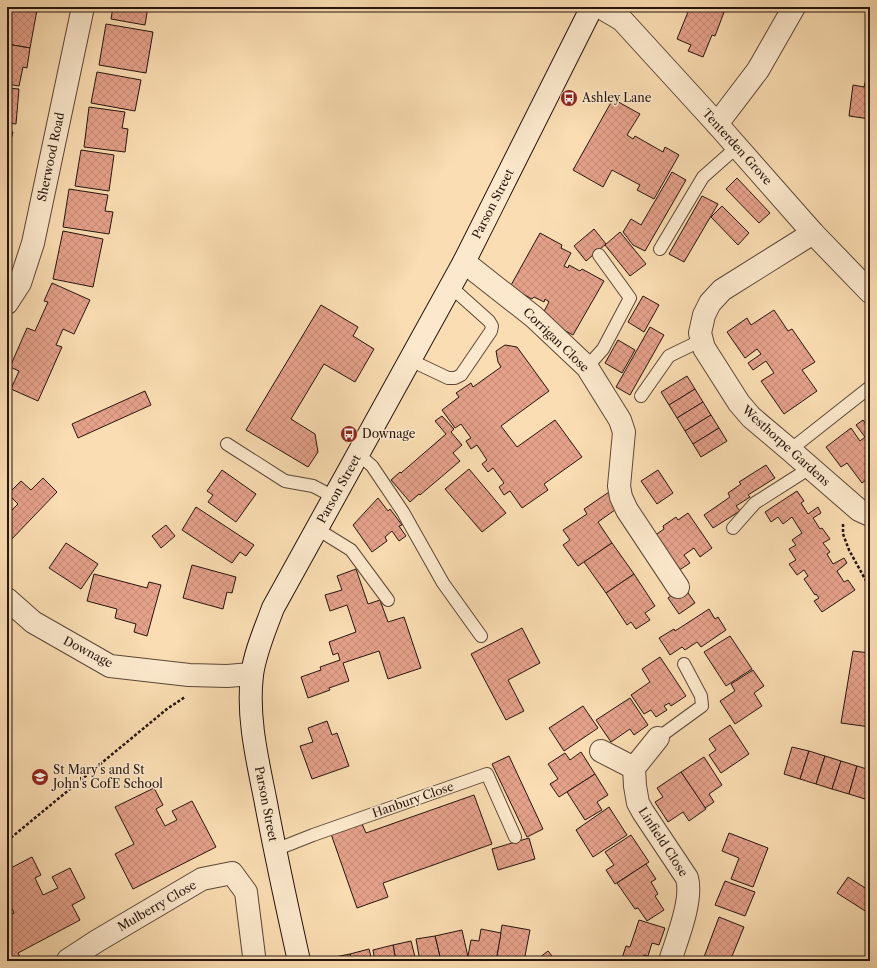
<svg xmlns="http://www.w3.org/2000/svg" width="877" height="968" viewBox="0 0 877 968" font-family="'Libre Caslon Text',serif">
  <defs>
    <pattern id="building-cross-hatch" width="8" height="8" patternUnits="userSpaceOnUse"><rect width="8" height="8" fill="#e5a18a"/><path d="M0 0l8 8M0 8l8-8" fill="none" stroke="#c48a76"/></pattern>
  </defs>
  <rect width="100%" height="100%" fill="#faddb2"/>
  <filter id="stains"><feTurbulence type="fractalNoise" baseFrequency=".005" numOctaves="4"/><feColorMatrix values="0 0 0 0 .2 0 0 0 0 .09 0 0 0 0 .02 0 0 0 .5 -.17"/></filter>
  <radialGradient id="worn" r=".72"><stop offset=".6" stop-color="#630" stop-opacity="0"/><stop offset="1" stop-color="#630" stop-opacity=".3"/></radialGradient>
  <g fill="url(#building-cross-hatch)" stroke="#26150d">
    <polygon points="7,7 21,7 37,10 30,48 7,44"/>
    <polygon points="113,7 148,7 145,25 111,19"/>
    <polygon points="690,7 726,7 715,36 712,35 703,57 688,51 691,45 677,39"/>
    <polygon points="106,24 153,32 146,73 99,65"/>
    <polygon points="7,44 30,48 27,68 23,67 19,86 7,84"/>
    <polygon points="97,72 141,80 135,111 91,103"/>
    <polygon points="866,79 870,80 870,119 849,116 853,85 864,87"/>
    <polygon points="7,88 19,89 16,124 7,123"/>
    <polygon points="613,99 640,114 627,135 633,139 635,136 663,152 665,147 679,155 654,199 637,190 640,185 612,170 603,187 573,170"/>
    <polygon points="89,107 125,112 122,128 128,129 125,152 84,147"/>
    <polygon points="7,131 13,132 7,155"/>
    <polygon points="81,150 114,155 109,191 75,186"/>
    <polygon points="672,172 686,180 645,251 633,245 623,232 631,219 641,225"/>
    <polygon points="737,178 770,213 759,223 726,189"/>
    <polygon points="69,189 108,195 105,211 113,212 109,234 63,227"/>
    <polygon points="702,196 718,204 684,262 669,254"/>
    <polygon points="722,206 749,233 738,245 711,217"/>
    <polygon points="594,229 606,244 586,261 574,246"/>
    <polygon points="63,231 103,239 93,287 53,279"/>
    <polygon points="620,232 646,264 630,276 605,245"/>
    <polygon points="540,233 562,245 561,248 571,253 564,266 568,268 569,265 580,271 582,269 604,281 573,335 551,323 542,315 549,302 545,299 544,302 534,297 532,299 510,287"/>
    <polygon points="52,283 90,300 74,334 63,329 56,345 62,347 38,401 11,389 19,371 10,367 27,328 35,331 48,302 44,301"/>
    <polygon points="643,296 659,305 644,332 628,322"/>
    <polygon points="321,305 358,327 353,336 374,349 355,382 324,364 291,419 315,434 318,452 308,467 246,430"/>
    <polygon points="774,310 788,331 792,329 815,362 802,370 817,391 784,414 761,381 774,373 766,361 753,370 748,363 761,354 757,349 745,358 727,332 747,318 751,325"/>
    <polygon points="650,327 664,335 630,395 616,387"/>
    <polygon points="618,340 635,350 622,373 605,363"/>
    <polygon points="505,345 517,347 549,391 501,426 517,447 555,420 582,457 544,484 548,490 522,508 510,491 504,495 499,487 504,483 493,468 488,472 482,464 487,460 477,445 471,449 466,441 471,438 461,424 455,428 442,410 459,397 456,393 471,383 473,387 501,367 498,362 496,351"/>
    <polygon points="687,376 695,389 669,405 661,392"/>
    <polygon points="695,389 703,402 677,418 669,405"/>
    <polygon points="145,391 151,405 78,438 72,424"/>
    <polygon points="703,402 711,415 685,431 677,418"/>
    <polygon points="711,415 719,428 693,444 685,431"/>
    <polygon points="442,416 454,429 451,432 462,445 453,453 460,461 420,495 419,494 410,502 391,480 400,472 401,473 446,434 435,421"/>
    <polygon points="863,420 870,430 870,477 862,483 847,463 841,467 826,447 851,428 860,441 865,437 856,425"/>
    <polygon points="719,428 727,441 701,457 693,444"/>
    <polygon points="766,465 775,478 748,495 750,497 736,506 740,511 713,528 704,515 730,497 728,493 741,484 739,482"/>
    <polygon points="469,469 506,513 482,532 445,489"/>
    <polygon points="222,470 256,494 236,522 208,502 213,495 207,491"/>
    <polygon points="658,470 673,493 657,504 641,481"/>
    <polygon points="43,478 57,492 8,543 7,542 7,515 18,504 8,494 21,481 31,490"/>
    <polygon points="797,491 804,501 801,503 808,514 818,507 821,513 813,518 820,529 822,528 830,539 823,543 830,552 827,554 833,564 844,558 847,563 837,571 844,582 848,580 855,590 822,612 814,601 819,598 816,594 815,595 804,579 808,576 804,570 797,575 789,564 796,560 789,549 796,545 792,540 802,533 792,517 783,524 778,517 771,522 765,512"/>
    <polygon points="609,492 619,507 598,522 612,543 578,566 563,545 570,540 563,530 587,514 584,509"/>
    <polygon points="378,498 388,511 390,509 402,525 399,526 406,536 399,541 392,531 385,537 387,541 372,552 353,525"/>
    <polygon points="196,507 254,545 246,556 240,552 232,563 182,530"/>
    <polygon points="688,513 712,548 700,557 694,548 684,555 690,563 678,571 654,536 664,529 663,526 676,517 678,520"/>
    <polygon points="166,525 175,536 161,548 152,536"/>
    <polygon points="66,543 98,564 81,589 49,568"/>
    <polygon points="612,543 634,574 606,593 584,562"/>
    <polygon points="192,565 236,577 232,593 227,592 223,609 183,598"/>
    <polygon points="356,569 368,604 380,600 388,622 404,617 421,668 388,679 379,651 343,663 349,681 329,688 330,690 308,698 301,677 321,670 320,667 340,660 338,653 333,655 329,642 356,632 347,605 330,611 325,595 342,590 337,576"/>
    <polygon points="94,574 147,588 149,582 161,585 147,636 134,632 136,624 115,618 117,609 87,601"/>
    <polygon points="634,574 655,606 645,613 650,620 636,629 631,622 627,625 606,593"/>
    <polygon points="684,587 695,603 679,614 668,598"/>
    <polygon points="709,609 715,619 718,617 726,630 701,647 697,642 685,650 682,647 670,655 659,638 674,629 675,631"/>
    <polygon points="522,628 540,663 508,680 524,711 506,720 471,654"/>
    <polygon points="730,636 752,669 726,686 704,652"/>
    <polygon points="853,651 870,653 870,727 841,723"/>
    <polygon points="660,657 686,696 671,706 669,703 664,706 667,710 656,717 651,710 644,714 631,695 650,682 642,669"/>
    <polygon points="753,670 764,686 754,693 762,706 735,724 720,701 735,691 731,684"/>
    <polygon points="630,698 648,725 634,735 630,729 611,742 596,720"/>
    <polygon points="583,706 598,728 564,751 549,728"/>
    <polygon points="327,721 332,735 337,733 349,766 312,779 300,746 313,742 308,728"/>
    <polygon points="730,725 749,754 721,773 709,755 716,750 709,739"/>
    <polygon points="792,747 809,751 800,779 784,774"/>
    <polygon points="809,751 825,756 816,784 800,779"/>
    <polygon points="581,752 595,774 559,797 550,784 558,779 548,764 565,753 570,760"/>
    <polygon points="509,756 543,829 527,837 492,764"/>
    <polygon points="825,756 841,761 832,789 816,784"/>
    <polygon points="704,757 722,785 709,794 714,802 705,808 681,772"/>
    <polygon points="841,761 857,766 849,794 832,789"/>
    <polygon points="857,766 870,770 870,781 865,799 849,794"/>
    <polygon points="681,772 706,809 689,821 683,812 668,822 655,802 663,797 657,788"/>
    <polygon points="595,774 608,795 597,802 602,810 585,820 567,792"/>
    <polygon points="154,788 163,805 156,809 165,826 177,820 172,811 192,801 216,847 133,889 115,854 134,844 115,807"/>
    <polygon points="474,795 492,844 383,883 388,897 357,908 331,834 362,824 366,833"/>
    <polygon points="609,807 627,835 593,857 576,830"/>
    <polygon points="729,833 768,848 753,887 731,879 739,858 722,851"/>
    <polygon points="631,835 649,862 615,884 606,870 614,865 605,852"/>
    <polygon points="529,838 535,859 498,870 492,849"/>
    <polygon points="32,857 41,875 35,878 43,895 58,888 52,877 70,868 85,898 72,905 80,920 18,953 22,961 7,961 7,916 14,913 7,898 7,870"/>
    <polygon points="646,864 656,879 651,882 658,894 655,896 664,910 647,921 638,908 635,909 617,883"/>
    <polygon points="848,877 870,891 870,914 837,893"/>
    <polygon points="725,881 755,892 745,916 715,905"/>
    <polygon points="719,917 744,927 730,961 714,961 704,957"/>
    <polygon points="639,920 665,928 659,945 652,943 648,956 644,955 642,961 621,961 626,946 630,947"/>
    <polygon points="502,925 530,930 524,961 496,961"/>
    <polygon points="481,929 501,933 496,961 467,961 471,940 479,941"/>
    <polygon points="462,930 468,957 467,959 461,961 441,961 435,936"/>
    <polygon points="435,936 441,961 420,961 416,939"/>
    <polygon points="411,941 416,961 396,961 393,945"/>
    <polygon points="393,945 396,961 375,961 373,950"/>
    <polygon points="369,949 372,961 352,961 350,954"/>
    <polygon points="548,951 556,961 535,961"/>
    <polygon points="350,954 352,961 331,961 330,958"/>
  </g>
  <g fill="none" stroke-linecap="round" stroke-linejoin="round">
    <g stroke="#5b4736" stroke-width="14">
      <g id="service">
        <polyline points="660,249 703,177 737,147"/>
        <polyline points="410,360 448,378 455,378 461,375 491,331 492,326 489,321 451,287"/>
        <polyline points="587,367 603,349 630,298 599,255"/>
        <polyline points="641,396 669,356 702,340"/>
        <polyline points="227,444 285,481 313,486 334,497"/>
        <polyline points="790,450 870,387"/>
        <polyline points="358,454 372,466 403,512 443,583 481,636"/>
        <polyline points="733,528 755,503 810,468"/>
        <polyline points="317,529 351,550 388,600"/>
        <polyline points="658,738 702,706 701,696 684,664"/>
        <polyline points="275,850 313,835 487,774 515,837"/>
      </g>
    </g>
    <g stroke="#5b4736" stroke-width="24">
      <g id="minor">
        <polyline points="600,7 622,20 717,124 813,233 870,292"/>
        <polyline points="717,124 758,70 794,7"/>
        <polyline points="813,233 722,290 710,303 704,315 700,333 704,348 739,403 751,417 790,450 859,510 870,515"/>
        <polyline points="464,262 534,317 587,367 620,420 624,432 619,486 621,497 627,510 678,587"/>
        <polyline points="7,303 20,283 33,243 83,7"/>
        <polyline points="7,599 33,622 110,666 189,675 227,676 252,674"/>
        <path d="M658 738 634 768 635 786 638 803 643 812 687 878C693 900 677 939 670 961"/>
        <polyline points="601,751 634,768"/>
        <polyline points="68,960 97,941 202,879 232,873 246,892 254,956 253,961"/>
      </g>
    </g>
    <g stroke="#26150d" stroke-width="24">
      <path id="secondary" d="M299 961C287 907 275 852 265 798 257 758 247 716 252 675 255 652 265 630 273 608L464 262 592 7"/>
    </g>
    <g stroke="#26150d" stroke-width="2.5" stroke-dasharray="3 2" stroke-linecap="butt">
      <polyline points="843,524 843,534 849,550 870,588"/>
      <polyline points="7,841 167,709 185,697"/>
    </g>
    <use href="#service" stroke="#fce9cd" stroke-width="12"/>
    <use href="#minor" stroke="#fce9cd" stroke-width="22"/>
    <use href="#secondary" stroke="#fce9cd" stroke-width="22"/>
  </g>
  <defs>
    <g id="bus-disc" transform="scale(0.9)"><circle r="9.5" fill="#8f2418" stroke="#fce9cd"/><path d="M-5-6H5V4H4V6H2V4H-2V6H-4V4H-5ZM-3.5-4V0h7V-4ZM-3.5 1.2v1.5H-2V1.2ZM2 1.2v1.5H3.5V1.2Z" fill="#fff"/></g>
    <g id="school-disc" transform="scale(0.9)"><circle r="9.5" fill="#8f2418" stroke="#fce9cd"/><path d="M0-5L7-2L0 1L-7-2ZM-4 1L0 2.5L4 1V4Q0 6-4 4Z" fill="#fff"/></g>
  </defs>
  <g fill-rule="evenodd">
    <use href="#bus-disc" x="569" y="98"/>
    <use href="#bus-disc" x="349" y="434"/>
    <use href="#school-disc" x="40" y="777"/>
  </g>
  <g text-anchor="middle" stroke-width="3" stroke-linejoin="round" paint-order="stroke">
    <g font-size="12" fill="#26150d" stroke="#fce9cd" text-anchor="start">
      <text x="582" y="102">Ashley Lane</text>
      <text x="362" y="438">Downage</text>
      <text x="53" y="774">St Mary's and St<tspan x="53" dy="14">John's CofE School</tspan></text>
    </g>
    <g font-size="12" fill="#26150d" stroke="#fce9cd">
      <text transform="translate(737 147) rotate(48)" y="4">Tenterden Grove</text>
      <text transform="translate(51 157) rotate(-78)" y="4">Sherwood Road</text>
      <text transform="translate(493 204) rotate(-63)" y="4">Parson Street</text>
      <text transform="translate(556 340) rotate(44)" y="4">Corrigan Close</text>
      <text transform="translate(786 446) rotate(42)" y="4">Westhorpe Gardens</text>
      <text transform="translate(339 489) rotate(-61)" y="4">Parson Street</text>
      <text transform="translate(88 652) rotate(27)" y="4">Downage</text>
      <text transform="translate(413 800) rotate(-19)" y="4">Hanbury Close</text>
      <text transform="translate(266 804) rotate(79)" y="4">Parson Street</text>
      <text transform="translate(663 842) rotate(57)" y="4">Linfield Close</text>
      <text transform="translate(157 906) rotate(-30)" y="4">Mulberry Close</text>
    </g>
  </g>
  <rect width="877" height="968" fill="none" stroke="#faddb2" stroke-width="24"/>
  <rect x="8" y="8" width="861" height="952" fill="none" stroke="#26150d" stroke-width="2"/>
  <rect x="12" y="12" width="853" height="944" fill="none" stroke="#26150d"/>
  <rect width="100%" height="100%" filter="url(#stains)"/>
  <rect width="100%" height="100%" fill="url(#worn)"/>
</svg>
